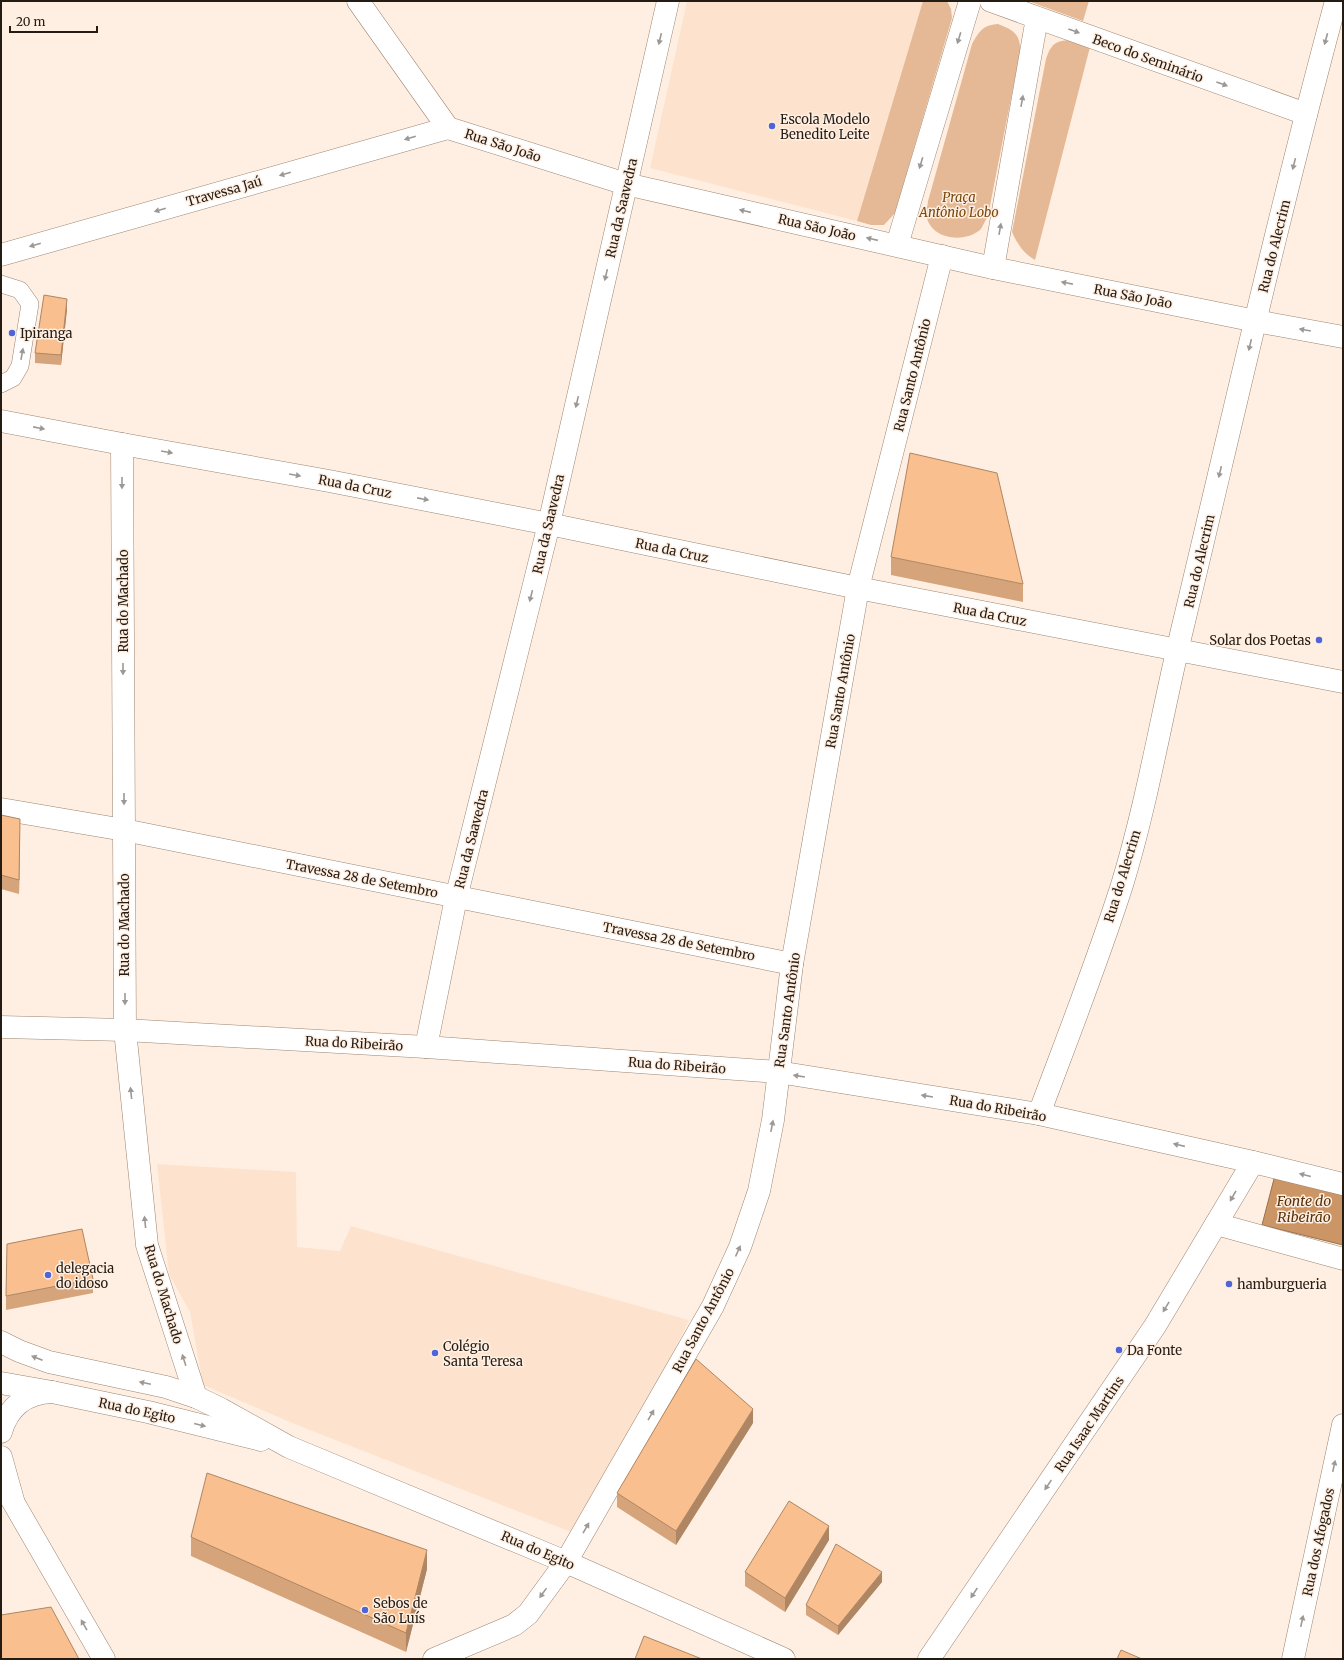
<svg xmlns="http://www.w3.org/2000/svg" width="1344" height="1660" viewBox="0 0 1344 1660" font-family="Merriweather,serif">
  <rect width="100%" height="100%" fill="#ffefe2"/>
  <g fill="#fde3cd">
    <polygon points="687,1 923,1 857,221 650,168"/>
    <polygon points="157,1164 296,1172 297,1247 340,1251 351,1226 689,1320 639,1423 576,1534 302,1427 203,1385 190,1312 169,1274"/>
  </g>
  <g fill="#e5b995">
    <polygon points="923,1 947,1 951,9 952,18 895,213 884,225 871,225 857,221"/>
    <polygon points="1028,1 1089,1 1083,21"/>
    <path d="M998 24C1014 30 1021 35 1020 52L988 216C985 220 983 227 980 230 963 244 928 239 926 213 926 209 928 205 928 201L972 44C979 32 982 25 998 24Z"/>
    <path d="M1070 40 1090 47 1035 260C1023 253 1018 245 1012 232L1046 59C1051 44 1055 41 1070 40Z"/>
  </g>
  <polygon fill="#cc9565" stroke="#9a704c" points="1275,1175 1343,1192 1343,1245 1262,1225"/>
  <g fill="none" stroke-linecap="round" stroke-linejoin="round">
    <g stroke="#9d8571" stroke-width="18">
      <polyline id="service" points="1,284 20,290 30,304 20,366 13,378 1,384"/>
    </g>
    <g stroke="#9d8571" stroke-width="23">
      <polyline id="pedestrian" points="1216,1224 1343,1259"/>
    </g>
    <g stroke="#9d8571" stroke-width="23">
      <g id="minor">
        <polyline points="991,1 1306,114"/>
        <polyline points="897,245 970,1"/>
        <polyline points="1,255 448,128"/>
        <polyline points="993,268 1037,18"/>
        <polyline points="122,444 125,1030 147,1245 196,1397"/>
        <polyline points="1,809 124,830 792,964"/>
        <polyline points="1,1027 125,1030 426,1047 778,1072 1039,1114 1253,1162 1343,1184"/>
        <polyline points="426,1047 456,898 549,524 668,1"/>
        <path d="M1039 1114C1067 1039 1097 963 1122 885 1148 800 1162 712 1183 626 1233 417 1280 208 1336 1"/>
        <polyline points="434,1659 514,1625 528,1614 566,1562 713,1306 740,1247 759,1191 773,1120 792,964 858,588 942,256"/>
        <polyline points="929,1659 1155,1326 1253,1162"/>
      </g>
    </g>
    <g stroke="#9d8571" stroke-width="23">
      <g id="tertiary">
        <polyline points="358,1 448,128 626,184 993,268 1256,321 1343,337"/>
        <polyline points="1,421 122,444 329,481 549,524 858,588 1343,682"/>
        <polyline points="1293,1659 1343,1425"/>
      </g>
    </g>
    <g stroke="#9d8571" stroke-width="23">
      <g id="secondary">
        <polyline points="1,1342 19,1351 49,1362 166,1387 196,1397 221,1409 289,1447 566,1562 784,1659"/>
        <path d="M1 1432C8 1407 26 1393 52 1392L148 1412 261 1440"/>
        <polyline points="1,1457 13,1500"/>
      </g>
    </g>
    <g stroke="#9d8571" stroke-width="23">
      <g id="primary">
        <polyline points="1,1383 52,1392"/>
        <polyline points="1,1481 104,1659"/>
      </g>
    </g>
    <use href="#service" stroke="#fff" stroke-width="17"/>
    <use href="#pedestrian" stroke="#fff" stroke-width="22"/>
    <use href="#minor" stroke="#fff" stroke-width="22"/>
    <use href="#tertiary" stroke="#fff" stroke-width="22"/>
    <use href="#secondary" stroke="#fff" stroke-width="22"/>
    <use href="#primary" stroke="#fff" stroke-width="22"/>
  </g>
  <g fill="#d6a47a">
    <polygon points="67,309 61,365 35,363 35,353"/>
    <polygon points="891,557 1023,584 1023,602 891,575"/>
    <polygon points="1,815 20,833 19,894 1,889"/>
    <polygon points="93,1279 93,1293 6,1310 6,1296"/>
    <polygon points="753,1423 676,1545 617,1507 617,1493"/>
    <polygon points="191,1537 427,1569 406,1652 191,1556"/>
    <polygon points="829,1540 785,1612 745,1586 745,1572"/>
    <polygon points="882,1582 838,1635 806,1615 806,1605"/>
  </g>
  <g fill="#ae8663">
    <polygon points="67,299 67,309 61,365 61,355"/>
    <polygon points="20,819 20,833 19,894 19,880"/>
    <polygon points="753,1409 753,1423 676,1545 676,1531"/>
    <polygon points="829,1526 829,1540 785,1612 785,1598"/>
    <polygon points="427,1550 427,1569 406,1652 406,1633"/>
    <polygon points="882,1572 882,1582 838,1635 838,1626"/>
  </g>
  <g fill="#f9bf8e" stroke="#ae8663">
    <polygon points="44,295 67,299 61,355 35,353"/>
    <polygon points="910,453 997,473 1023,584 891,557"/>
    <polygon points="1,815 20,819 19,880 1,875"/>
    <polygon points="82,1229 93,1279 6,1296 7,1244"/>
    <polygon points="696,1359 753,1409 676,1531 617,1493"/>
    <polygon points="207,1473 427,1550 406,1633 191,1537"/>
    <polygon points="789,1501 829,1526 785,1598 745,1572"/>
    <polygon points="836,1544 882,1572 838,1626 806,1605"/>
    <polygon points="51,1607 79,1659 1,1659 1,1615"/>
    <polygon points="644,1636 702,1659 635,1659"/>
    <polygon points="1121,1650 1142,1659 1117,1659"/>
  </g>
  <defs><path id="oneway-solid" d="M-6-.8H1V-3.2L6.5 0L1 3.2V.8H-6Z"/></defs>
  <g fill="#9c9895">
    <use href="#oneway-solid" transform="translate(1074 31) rotate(20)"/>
    <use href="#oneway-solid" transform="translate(959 38) rotate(107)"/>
    <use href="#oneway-solid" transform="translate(660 39) rotate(103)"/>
    <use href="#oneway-solid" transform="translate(1326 39) rotate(105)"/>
    <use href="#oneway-solid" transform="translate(1222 84) rotate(20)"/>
    <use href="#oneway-solid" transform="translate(1022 101) rotate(-80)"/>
    <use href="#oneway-solid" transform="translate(410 138) rotate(164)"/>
    <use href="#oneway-solid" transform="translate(921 163) rotate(107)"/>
    <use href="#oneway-solid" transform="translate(1294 164) rotate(104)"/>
    <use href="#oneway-solid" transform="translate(285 174) rotate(164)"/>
    <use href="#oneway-solid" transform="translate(160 210) rotate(164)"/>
    <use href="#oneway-solid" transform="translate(745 211) rotate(-167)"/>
    <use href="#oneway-solid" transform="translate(1000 229) rotate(-80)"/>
    <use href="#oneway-solid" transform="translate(872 239) rotate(-167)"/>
    <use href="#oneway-solid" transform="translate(35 245) rotate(164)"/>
    <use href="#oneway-solid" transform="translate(606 275) rotate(103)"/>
    <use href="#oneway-solid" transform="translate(1067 283) rotate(-169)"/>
    <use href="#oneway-solid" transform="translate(1305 330) rotate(-170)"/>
    <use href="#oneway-solid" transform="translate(1250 345) rotate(103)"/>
    <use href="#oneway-solid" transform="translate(22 354) rotate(-80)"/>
    <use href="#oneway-solid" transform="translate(577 402) rotate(103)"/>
    <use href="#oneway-solid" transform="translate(39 428) rotate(11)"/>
    <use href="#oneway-solid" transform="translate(167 452) rotate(10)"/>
    <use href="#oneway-solid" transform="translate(1220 472) rotate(103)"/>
    <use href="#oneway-solid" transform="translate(295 475) rotate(10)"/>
    <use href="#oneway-solid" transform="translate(122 483) rotate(90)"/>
    <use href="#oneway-solid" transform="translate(423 499) rotate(11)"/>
    <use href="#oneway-solid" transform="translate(531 596) rotate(104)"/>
    <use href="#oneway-solid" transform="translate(123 669) rotate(90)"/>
    <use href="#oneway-solid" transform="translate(124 799) rotate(90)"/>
    <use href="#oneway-solid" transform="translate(125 999) rotate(90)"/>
    <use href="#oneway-solid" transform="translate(799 1076) rotate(-171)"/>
    <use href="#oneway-solid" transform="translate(131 1093) rotate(-96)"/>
    <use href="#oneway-solid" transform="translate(927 1096) rotate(-171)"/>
    <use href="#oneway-solid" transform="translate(772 1126) rotate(-79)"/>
    <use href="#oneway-solid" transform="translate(1179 1145) rotate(-167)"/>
    <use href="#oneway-solid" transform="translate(1305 1175) rotate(-166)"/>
    <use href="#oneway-solid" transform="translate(1233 1196) rotate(120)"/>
    <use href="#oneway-solid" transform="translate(145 1222) rotate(-96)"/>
    <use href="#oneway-solid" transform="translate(738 1251) rotate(-66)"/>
    <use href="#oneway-solid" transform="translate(1166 1307) rotate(121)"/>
    <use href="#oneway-solid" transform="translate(37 1358) rotate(-159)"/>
    <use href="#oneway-solid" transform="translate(184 1360) rotate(-108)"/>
    <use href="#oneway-solid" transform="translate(145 1383) rotate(-168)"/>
    <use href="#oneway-solid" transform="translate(651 1415) rotate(-60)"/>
    <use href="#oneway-solid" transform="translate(200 1425) rotate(14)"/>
    <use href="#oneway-solid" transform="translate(1334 1466) rotate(-78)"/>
    <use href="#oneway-solid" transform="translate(1048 1485) rotate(124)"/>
    <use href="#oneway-solid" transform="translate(586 1528) rotate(-60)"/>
    <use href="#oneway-solid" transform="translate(543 1593) rotate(126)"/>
    <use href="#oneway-solid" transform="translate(974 1593) rotate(124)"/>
    <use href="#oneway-solid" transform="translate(1302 1621) rotate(-78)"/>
    <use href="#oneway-solid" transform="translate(84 1625) rotate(-120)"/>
  </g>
  <g fill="#4e64d9" stroke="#ffefe2" stroke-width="1.5">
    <circle cx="772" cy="126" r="4"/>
    <circle cx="12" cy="333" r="4"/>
    <circle cx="1319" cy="640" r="4"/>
    <circle cx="48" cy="1275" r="4"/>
    <circle cx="1229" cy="1284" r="4"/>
    <circle cx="1119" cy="1350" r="4"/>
    <circle cx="435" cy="1353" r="4"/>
    <circle cx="365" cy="1610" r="4"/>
  </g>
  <g text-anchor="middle" stroke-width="3" stroke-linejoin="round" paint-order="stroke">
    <g font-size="13" fill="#241b13" stroke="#ffefe2">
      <text transform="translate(1148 58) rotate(20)" y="5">Beco do Seminário</text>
      <text transform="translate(503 145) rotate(18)" y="5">Rua São João</text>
      <text transform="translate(224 191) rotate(-16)" y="5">Travessa Jaú</text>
      <text transform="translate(621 208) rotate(-77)" y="5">Rua da Saavedra</text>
      <text transform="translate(817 227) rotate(13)" y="5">Rua São João</text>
      <text transform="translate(1274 246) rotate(-76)" y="5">Rua do Alecrim</text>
      <text transform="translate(1133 296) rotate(11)" y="5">Rua São João</text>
      <text transform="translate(912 375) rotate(-76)" y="5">Rua Santo Antônio</text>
      <text transform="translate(355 486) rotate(11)" y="5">Rua da Cruz</text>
      <text transform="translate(548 524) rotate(-77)" y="5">Rua da Saavedra</text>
      <text transform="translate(672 550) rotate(12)" y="5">Rua da Cruz</text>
      <text transform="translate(1199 561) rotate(-77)" y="5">Rua do Alecrim</text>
      <text transform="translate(123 601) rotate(-90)" y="5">Rua do Machado</text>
      <text transform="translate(990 614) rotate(11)" y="5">Rua da Cruz</text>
      <text transform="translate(840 691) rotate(-80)" y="5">Rua Santo Antônio</text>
      <text transform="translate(471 839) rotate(-76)" y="5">Rua da Saavedra</text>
      <text transform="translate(1122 876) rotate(-73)" y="5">Rua do Alecrim</text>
      <text transform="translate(362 878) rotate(11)" y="5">Travessa 28 de Setembro</text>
      <text transform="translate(124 925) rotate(-90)" y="5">Rua do Machado</text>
      <text transform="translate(679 941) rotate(11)" y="5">Travessa 28 de Setembro</text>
      <text transform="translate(787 1010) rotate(-82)" y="5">Rua Santo Antônio</text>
      <text transform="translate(354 1043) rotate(3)" y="5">Rua do Ribeirão</text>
      <text transform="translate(677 1065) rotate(4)" y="5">Rua do Ribeirão</text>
      <text transform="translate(998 1108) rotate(10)" y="5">Rua do Ribeirão</text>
      <text transform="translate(164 1294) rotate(73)" y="5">Rua do Machado</text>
      <text transform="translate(703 1320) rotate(-62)" y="5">Rua Santo Antônio</text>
      <text transform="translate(137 1410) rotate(12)" y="5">Rua do Egito</text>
      <text transform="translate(1089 1424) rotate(-56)" y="5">Rua Isaac Martins</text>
      <text transform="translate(1318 1542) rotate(-78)" y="5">Rua dos Afogados</text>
      <text transform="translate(538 1550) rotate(23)" y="5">Rua do Egito</text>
    </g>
    <g font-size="13" fill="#241b13" stroke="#ffefe2" text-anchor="start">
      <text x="780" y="124">Escola Modelo<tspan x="780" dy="15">Benedito Leite</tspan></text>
      <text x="20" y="338">Ipiranga</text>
      <text x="1311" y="645" text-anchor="end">Solar dos Poetas</text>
      <text x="56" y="1273">delegacia<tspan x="56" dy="15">do idoso</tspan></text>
      <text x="1237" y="1289">hamburgueria</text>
      <text x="443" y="1351">Colégio<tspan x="443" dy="15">Santa Teresa</tspan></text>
      <text x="1127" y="1355">Da Fonte</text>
      <text x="373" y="1608">Sebos de<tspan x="373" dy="15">São Luís</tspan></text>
    </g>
    <g font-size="13" font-style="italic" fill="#7a460b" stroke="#ffefe2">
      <text x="959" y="202">Praça<tspan x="959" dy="15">Antônio Lobo</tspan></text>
    </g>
    <g font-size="14" font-style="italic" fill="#56310a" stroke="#ffefe2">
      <text x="1304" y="1206">Fonte do<tspan x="1304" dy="16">Ribeirão</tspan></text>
    </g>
  </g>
  <rect width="1344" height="1660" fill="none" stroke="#241b13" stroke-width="4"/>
  <path d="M10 26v6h87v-6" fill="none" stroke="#241b13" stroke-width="2"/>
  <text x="16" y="26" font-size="12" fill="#241b13" stroke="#ffefe2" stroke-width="3" paint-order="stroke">20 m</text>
</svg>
